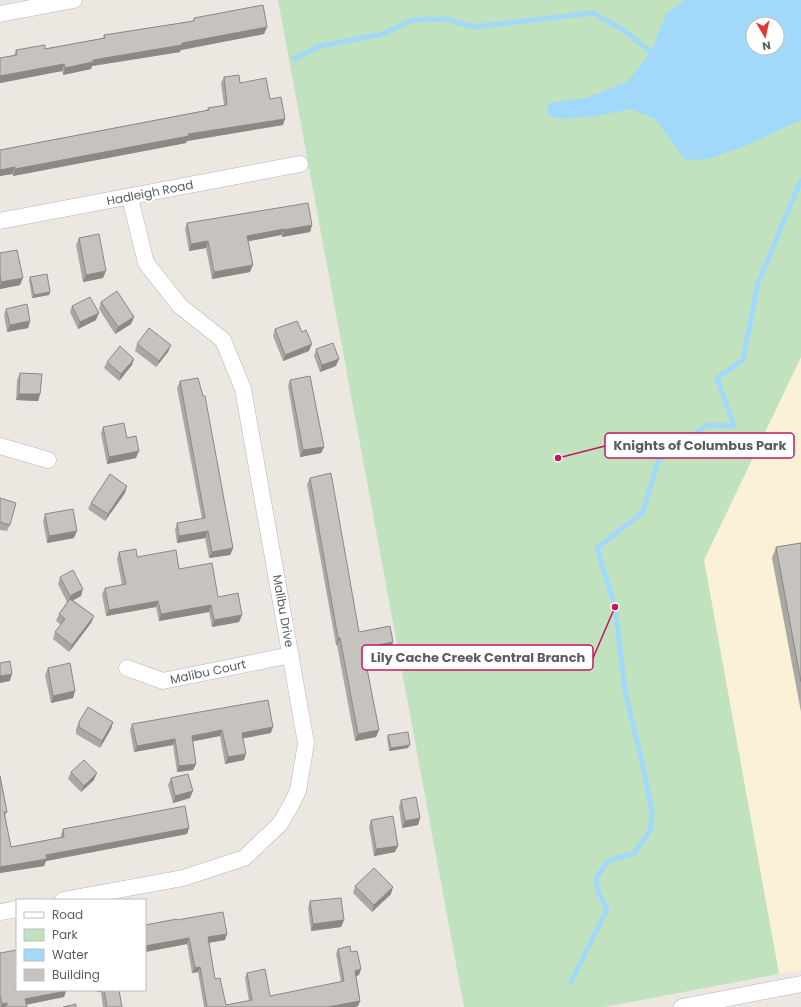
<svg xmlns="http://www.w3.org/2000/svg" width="801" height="1007" viewBox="0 0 801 1007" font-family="Poppins,sans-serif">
  <rect width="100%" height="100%" fill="#ece8e1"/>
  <polygon fill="#fbf1d6" points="801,357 801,970 779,974 704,560"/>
  <path fill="#c0e2be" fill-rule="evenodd" d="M278 0H801V357L704 560 779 974 604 1007H464ZM753 24H777V48H753Z"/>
  <path fill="#a2d9fa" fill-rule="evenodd" d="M685 0H801V120L745 146 708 159 685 160 655 119 631 109 596 116 560 119 548 115V103L586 98 627 82 651 52 666 14ZM753 24H777V48H753Z"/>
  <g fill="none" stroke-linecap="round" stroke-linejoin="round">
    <g stroke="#a2d9fa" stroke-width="5">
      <polyline points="294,59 320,46 383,34 412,20 446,19 473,27 593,13 625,31 651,52"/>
      <polyline points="571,982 607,909 598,891 596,878 608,861 634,853 651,829 652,812 643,766 625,691 615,607 597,548 643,512 658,461 707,425 734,426 717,378 743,360 758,283 801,180"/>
    </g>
    <g stroke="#b1b4b8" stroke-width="17">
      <g id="minor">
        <polyline points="0,14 74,0"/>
        <polyline points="0,221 300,164"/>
        <polyline points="0,446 48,460"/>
        <polyline points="127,668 163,681 291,655"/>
        <polyline points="63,900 183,878 244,858 280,824 291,805 298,791 306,743 243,389 223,340 180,306 146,263 130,198"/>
        <polyline points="0,912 17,909"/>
        <polyline points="682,1007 801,984"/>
      </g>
    </g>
    <use href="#minor" stroke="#fff" stroke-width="16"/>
  </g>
  <g fill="#aaa8a3">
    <polygon points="194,18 267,27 264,34 181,50 180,52 92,66 91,69 63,75 62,71 0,83 0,58 14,55 16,50 45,49 103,38 104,35 193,21"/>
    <polygon points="224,77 240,83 270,99 283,125 187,141 186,143 13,176 12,174 0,176 0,150 207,110 208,108 224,105 221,83"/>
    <polygon points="187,223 312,225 310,232 282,237 281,235 248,241 250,272 212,279 206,248 189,251 185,229"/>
    <polygon points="79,238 103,278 83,282 76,245"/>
    <polygon points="0,253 20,285 0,289"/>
    <polygon points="30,277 50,292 49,295 32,298 29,280"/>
    <polygon points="101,302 134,317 131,324 115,334 99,309"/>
    <polygon points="72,306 96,320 78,329 70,312"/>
    <polygon points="6,309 30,321 28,328 7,332 4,315"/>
    <polygon points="275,329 309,351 283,361 273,336"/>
    <polygon points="137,344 168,352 156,367 135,351"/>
    <polygon points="316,349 336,366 320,372 314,356"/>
    <polygon points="107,362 132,365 119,381 104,368"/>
    <polygon points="20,373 40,394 38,401 16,400 17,380"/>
    <polygon points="290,380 324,447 321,453 300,457 288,386"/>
    <polygon points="180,381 233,548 230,555 209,558 205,538 177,543 175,530 177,523 202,519 177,388"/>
    <polygon points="103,427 127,438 136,458 107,464 101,434"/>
    <polygon points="310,478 359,632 393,642 391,648 364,654 379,730 376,737 355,741 337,645 336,645 307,484"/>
    <polygon points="125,493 105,521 88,509 91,503"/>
    <polygon points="0,498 10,525 7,531 0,530"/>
    <polygon points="45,514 74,538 47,543 43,521"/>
    <polygon points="801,543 801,712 772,558 776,547"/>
    <polygon points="119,552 137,557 179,569 218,597 242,615 239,622 212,627 209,612 159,621 156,607 106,616 102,594 105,588 122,585 117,559"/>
    <polygon points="60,577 81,596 73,600 94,616 91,623 69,652 53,639 55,632 61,625 56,621 59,614 67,602 58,584"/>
    <polygon points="48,668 75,691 73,698 51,703 45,675"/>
    <polygon points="79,722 113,722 111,729 100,748 76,734 76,729"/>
    <polygon points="132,724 271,733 243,738 244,760 225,764 220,736 193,741 196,764 193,770 177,772 173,745 134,752 130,730"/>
    <polygon points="388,735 408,748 389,751 387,738"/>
    <polygon points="71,772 94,780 81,792 68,779"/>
    <polygon points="0,776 7,812 5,816 11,847 61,837 61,835 63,829 189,828 187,834 46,861 44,866 0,873"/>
    <polygon points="171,778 190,798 173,803 168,785"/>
    <polygon points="401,800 420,818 418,825 402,828 399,807"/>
    <polygon points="371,820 395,852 374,856 369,827"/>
    <polygon points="355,886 391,894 372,912 353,893"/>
    <polygon points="310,901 344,920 341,927 311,931 308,908"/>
    <polygon points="177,920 225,940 209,943 215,979 226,1005 249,1001 245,978 247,973 270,996 341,982 336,954 338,949 351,952 359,975 356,976 360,1001 358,1006 355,1007 204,1007 198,972 192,973 187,944 145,952 145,925"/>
    <polygon points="0,953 66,991 64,997 26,1005 27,1007 0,1007"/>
    <polygon points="97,990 119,990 122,1007 103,1007 101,992 97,992"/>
  </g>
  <g fill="#8b8885">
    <polygon points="267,27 264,34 181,50 180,52 92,66 91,69 63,75 65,68 93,60"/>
    <polygon points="64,64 62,71 0,83 0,76"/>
    <polygon points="285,119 283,125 187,141 186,143 13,176 15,169 188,134"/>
    <polygon points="15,167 12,174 0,176 0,170"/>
    <polygon points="312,225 310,232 282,237 284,230"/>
    <polygon points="284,229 281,235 245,242 247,236"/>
    <polygon points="208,241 206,248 189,251 191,244"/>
    <polygon points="253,265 250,272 212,279 214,272"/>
    <polygon points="106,271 103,278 83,282 86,275"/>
    <polygon points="23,278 20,285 0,289 0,286 1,282"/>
    <polygon points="50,292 49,295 32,298 34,295"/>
    <polygon points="99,313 96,320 78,329 80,322"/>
    <polygon points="134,317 131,324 115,334 118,327"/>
    <polygon points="30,321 28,328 7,332 10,325"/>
    <polygon points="312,344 309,351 283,361 285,355"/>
    <polygon points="171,345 168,352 156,367 159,361"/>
    <polygon points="134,359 132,365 119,381 121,374"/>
    <polygon points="339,359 336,366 320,372 322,365"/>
    <polygon points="19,394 40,394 38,401 16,400"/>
    <polygon points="324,447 321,453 300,457 303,450"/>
    <polygon points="139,451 136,458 107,464 109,457"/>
    <polygon points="127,486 125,493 105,521 108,514"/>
    <polygon points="77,531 74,538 47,543 49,536"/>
    <polygon points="208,531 205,538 177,543 179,536"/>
    <polygon points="233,548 230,555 209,558 212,552"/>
    <polygon points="83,589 81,596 68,603 70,596"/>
    <polygon points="158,601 156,607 106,616 109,610"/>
    <polygon points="211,605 209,612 159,621 161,614"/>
    <polygon points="242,615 239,622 212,627 214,620"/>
    <polygon points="94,616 91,623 69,652 72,645"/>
    <polygon points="338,638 340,638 337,645 336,645"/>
    <polygon points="393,642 391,648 361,654 363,648"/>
    <polygon points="12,674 10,681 0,683 0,676"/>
    <polygon points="75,691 73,698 51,703 53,696"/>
    <polygon points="113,722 111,729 100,748 102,741"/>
    <polygon points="273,727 271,733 240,739 242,733"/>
    <polygon points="222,730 220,736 190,742 192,736"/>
    <polygon points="379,730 376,737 355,741 358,734"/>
    <polygon points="175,739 173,745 134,752 137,746"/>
    <polygon points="410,745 408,748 389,751 391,748"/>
    <polygon points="246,754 244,760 225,764 228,757"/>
    <polygon points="196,764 193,770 177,772 179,766"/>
    <polygon points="97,773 94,780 81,792 84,786"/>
    <polygon points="193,791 190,798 173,803 175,796"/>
    <polygon points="420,818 418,825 402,828 405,821"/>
    <polygon points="189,828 187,834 46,861 44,866 0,873 0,867 46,855"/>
    <polygon points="398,846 395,852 374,856 376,849"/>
    <polygon points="393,887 391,894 372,912 374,905"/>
    <polygon points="344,920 341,927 311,931 313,924"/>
    <polygon points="227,934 225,940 206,943 208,937"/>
    <polygon points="189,938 187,944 145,952 145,946"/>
    <polygon points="200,967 198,972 192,973 195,968"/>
    <polygon points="361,969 359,975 352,977 355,971"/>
    <polygon points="98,990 101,990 101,992 97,992"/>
    <polygon points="66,991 64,997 23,1005 25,999"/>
    <polygon points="360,1001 358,1006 355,1007 328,1007"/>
    <polygon points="7,1003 5,1007 1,1007 2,1004"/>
  </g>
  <g fill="#c6c3be" stroke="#8b8885">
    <polygon points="263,5 267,27 182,43 182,45 93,60 93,62 65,68 64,64 0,76 0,58 17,55 16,50 45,45 45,49 105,38 104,35 194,21 194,18"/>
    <polygon points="239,75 240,83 266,78 270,99 281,97 285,119 188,134 189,136 15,169 15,167 0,170 0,150 209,110 208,108 227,105 224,77"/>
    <polygon points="308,203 312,225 284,230 284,229 247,236 253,265 214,272 208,241 191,244 187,223"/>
    <polygon points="99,234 106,271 86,275 79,238"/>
    <polygon points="17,250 23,278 1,282 0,274 0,253"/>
    <polygon points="47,274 50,292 34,295 30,277"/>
    <polygon points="117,291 134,317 118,327 101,302"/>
    <polygon points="90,297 99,313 80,322 72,306"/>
    <polygon points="27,304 30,321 10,325 6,309"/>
    <polygon points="297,321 302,332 306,330 312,344 285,355 275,329"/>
    <polygon points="149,328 171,345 159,361 137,344"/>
    <polygon points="333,343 339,359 322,365 316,349"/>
    <polygon points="120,346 134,359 121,374 107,362"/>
    <polygon points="20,373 42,374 40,394 19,394"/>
    <polygon points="310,376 324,447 303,450 290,380"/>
    <polygon points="198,378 203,396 205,396 233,548 212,552 208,531 179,536 177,523 205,518 180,381"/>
    <polygon points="124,423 127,438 136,436 139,451 109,457 103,427"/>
    <polygon points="331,473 359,632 390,626 393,642 363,648 379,730 358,734 340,638 338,638 310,478"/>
    <polygon points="110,474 127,486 108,514 91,503"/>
    <polygon points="0,498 16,503 10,525 0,522"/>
    <polygon points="73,509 77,531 49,536 45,514"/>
    <polygon points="801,543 801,682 776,547"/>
    <polygon points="136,549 137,557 176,550 179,569 212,563 218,597 238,593 242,615 214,620 211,605 161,614 158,601 109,610 105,588 126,584 119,552"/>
    <polygon points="73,570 83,589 70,596 60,577"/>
    <polygon points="70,599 94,616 72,645 55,632 65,619 59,614"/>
    <polygon points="10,661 12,674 0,676 0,663"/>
    <polygon points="70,663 75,691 53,696 48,668"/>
    <polygon points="268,700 273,727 242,733 246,754 228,757 222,730 192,736 196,764 179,766 175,739 137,746 132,724"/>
    <polygon points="88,707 113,722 102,741 79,727 79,722"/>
    <polygon points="408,732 410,745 391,748 388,735"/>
    <polygon points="84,760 97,773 84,786 71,772"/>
    <polygon points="188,774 193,791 175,796 171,778"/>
    <polygon points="0,776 7,812 4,812 11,847 64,837 63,829 185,806 189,828 46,855 47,859 0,867"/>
    <polygon points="416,797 420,818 405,821 401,800"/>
    <polygon points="393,816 398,846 376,849 371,820"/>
    <polygon points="374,868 393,887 374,905 355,886"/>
    <polygon points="341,898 344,920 313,924 310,901"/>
    <polygon points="223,912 227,934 208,937 215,979 220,978 226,1005 252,1000 247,973 265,969 270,996 344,981 338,949 350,946 351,952 357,951 361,969 355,971 360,1001 328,1007 207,1007 200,967 195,968 189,938 145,946 145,925 177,919 177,920"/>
    <polygon points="17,950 17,990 65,990 66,991 25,999 27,1007 7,1007 7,1003 2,1004 0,995 0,953"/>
    <polygon points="104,990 119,990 122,1007 107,1007"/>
    <polygon points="76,1004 76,1007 63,1007"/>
  </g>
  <g text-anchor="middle" stroke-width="4" stroke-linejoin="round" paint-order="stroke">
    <g font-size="12" fill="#595d61" stroke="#fff">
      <text transform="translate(150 193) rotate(-11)" y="4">Hadleigh Road</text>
      <text transform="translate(283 611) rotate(80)" y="4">Malibu Drive</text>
      <text transform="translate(208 672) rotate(-12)" y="4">Malibu Court</text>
    </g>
  </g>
  <path fill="none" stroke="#c2185b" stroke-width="1.5" d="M558 458L605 446M615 607L593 658"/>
  <g fill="#c2185b" stroke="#fff" stroke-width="1.5">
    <circle cx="558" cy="458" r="4"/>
    <circle cx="615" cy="607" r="4"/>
  </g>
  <g fill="#fff" stroke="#c2185b" stroke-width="1.5">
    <rect x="605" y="433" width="189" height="25" rx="4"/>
    <rect x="362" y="645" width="231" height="25" rx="4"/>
  </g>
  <g font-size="13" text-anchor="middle" font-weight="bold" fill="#595d61">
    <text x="700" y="450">Knights of Columbus Park</text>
    <text x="478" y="662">Lily Cache Creek Central Branch</text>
  </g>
  <rect x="16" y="899" width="130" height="92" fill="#ffffff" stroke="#bdbec0"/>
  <rect x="24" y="912" width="20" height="6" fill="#ffffff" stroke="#bdbec0"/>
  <text x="52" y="919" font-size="12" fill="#595d61">Road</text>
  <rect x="24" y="929" width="20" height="12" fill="#c0e2be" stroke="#bdbec0"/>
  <text x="52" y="939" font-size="12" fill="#595d61">Park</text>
  <rect x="24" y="949" width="20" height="12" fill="#a2d9fa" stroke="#bdbec0"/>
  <text x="52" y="959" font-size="12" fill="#595d61">Water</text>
  <rect x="24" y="969" width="20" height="12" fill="#c6c3be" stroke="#bdbec0"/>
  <text x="52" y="979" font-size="12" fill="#595d61">Building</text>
  <g transform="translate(765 36) rotate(171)"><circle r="19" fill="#ffffff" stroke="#bdbec0"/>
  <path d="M0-3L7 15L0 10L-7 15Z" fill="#df3733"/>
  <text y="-6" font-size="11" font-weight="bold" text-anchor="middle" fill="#595d61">N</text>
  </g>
</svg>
